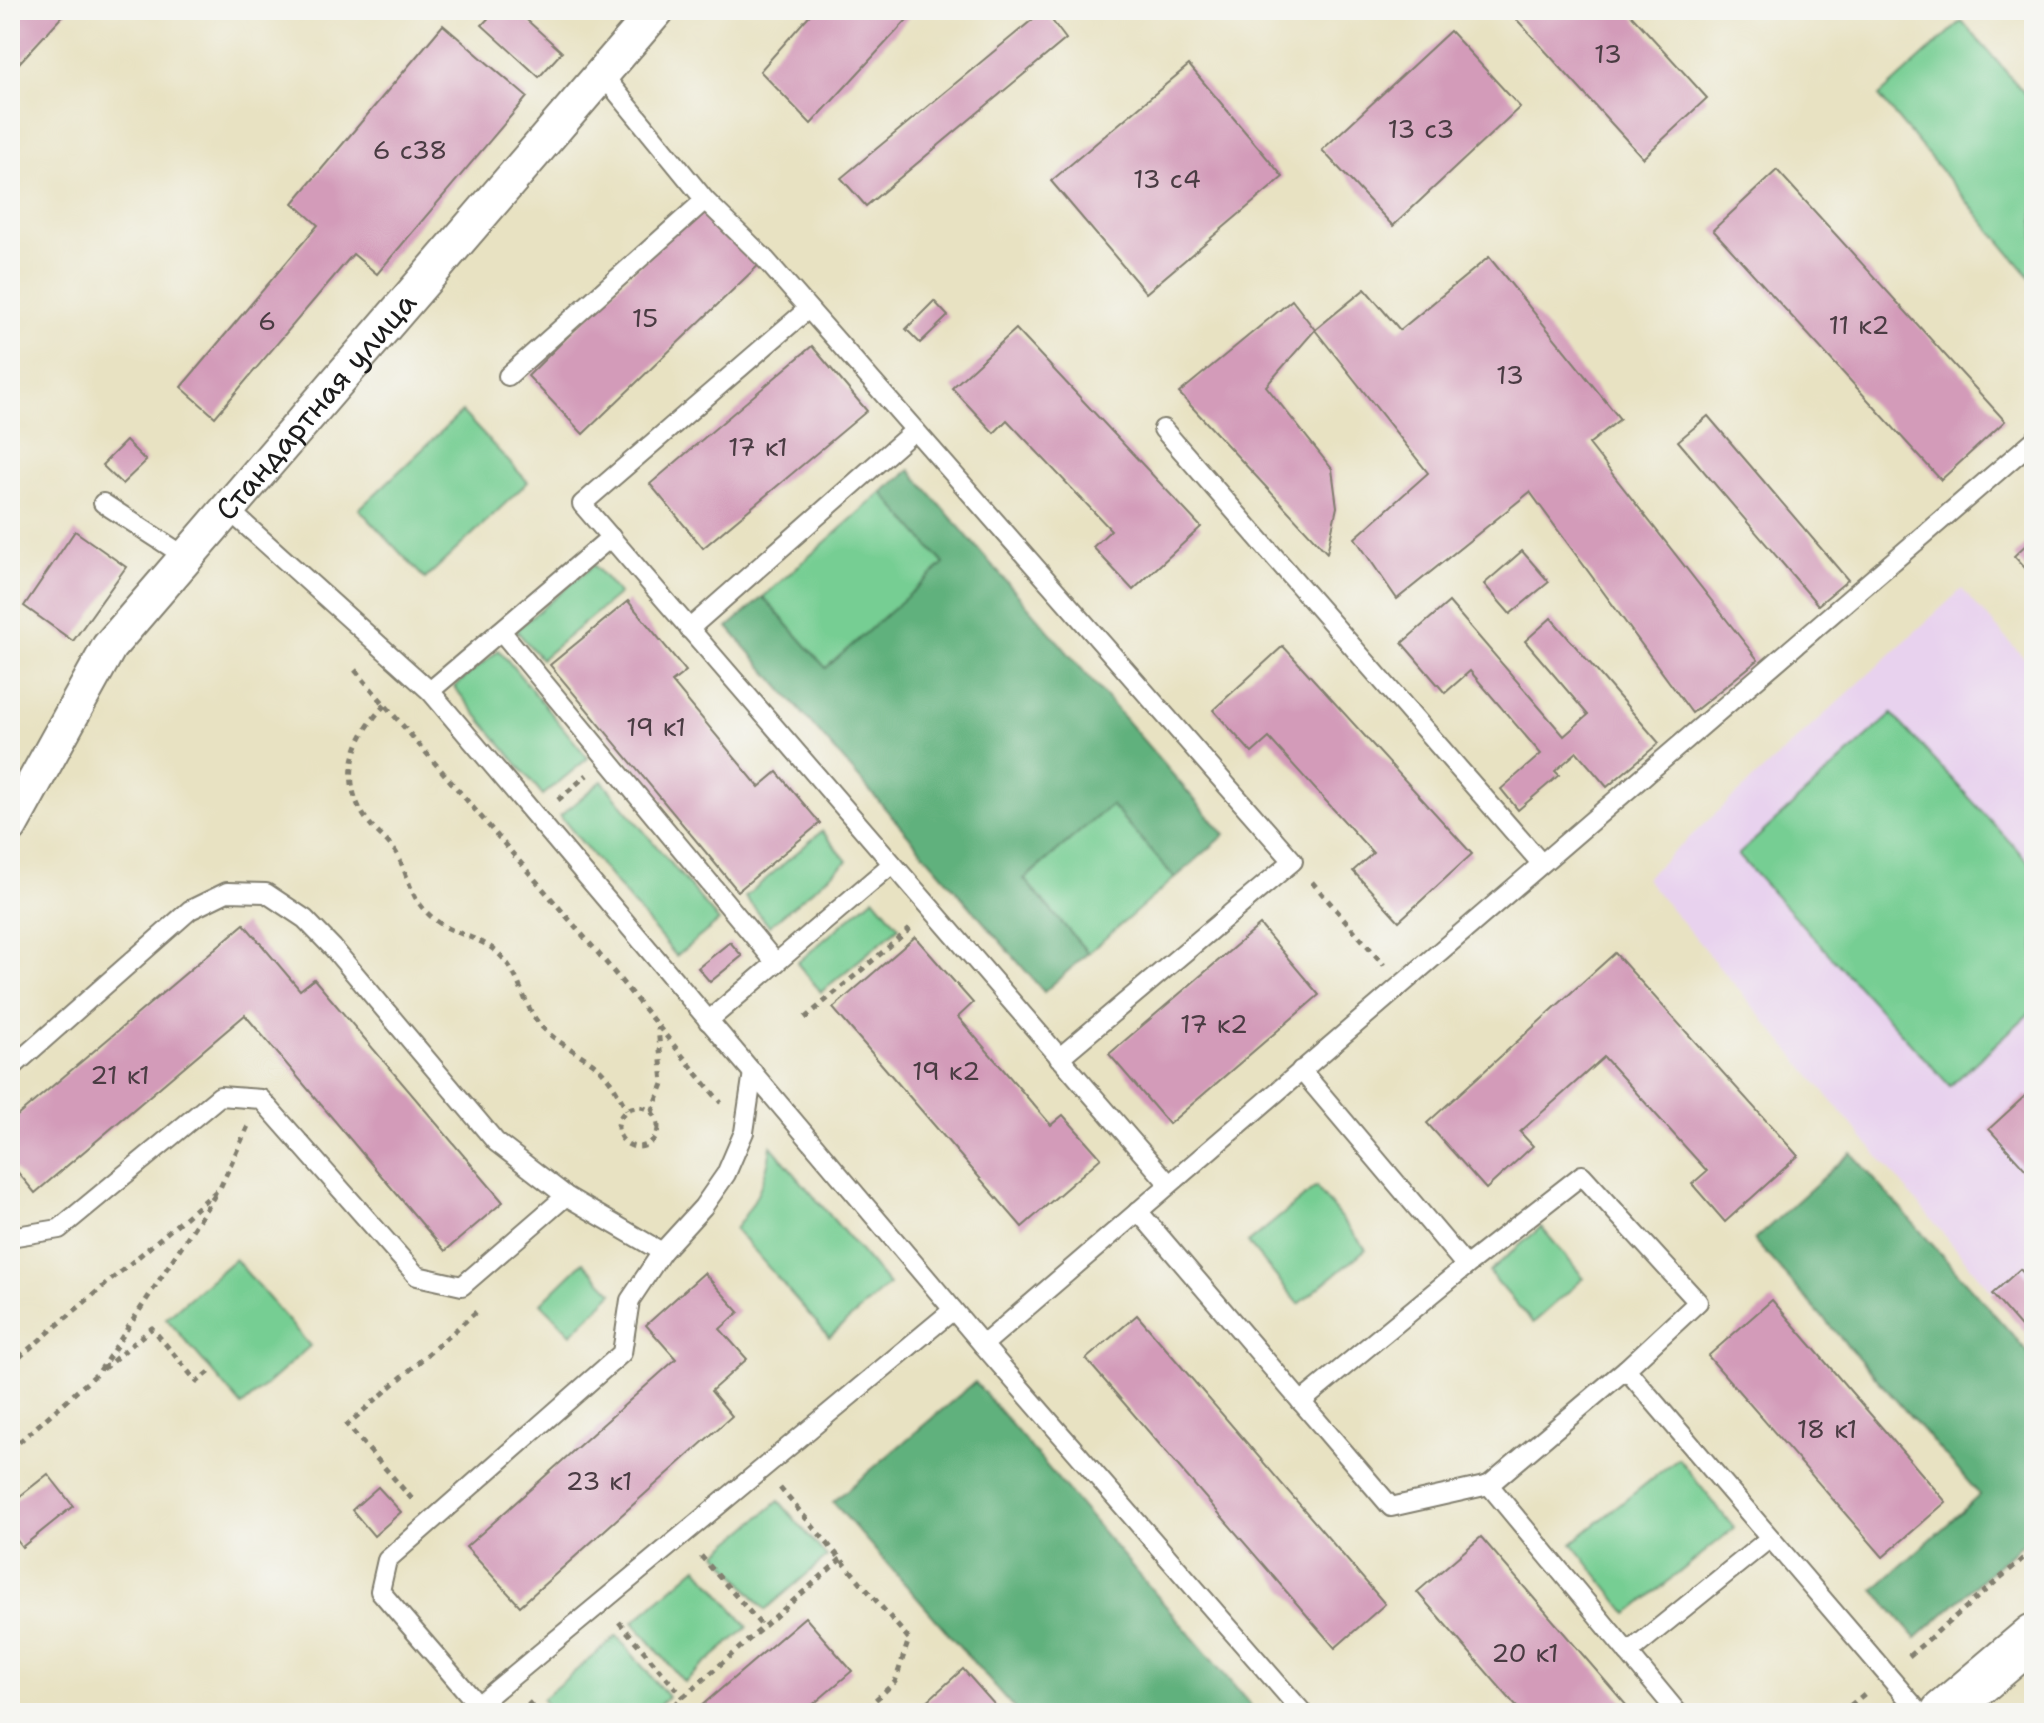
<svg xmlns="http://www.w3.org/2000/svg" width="2044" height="1723" viewBox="0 0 2044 1723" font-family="'Shantell Sans',sans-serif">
  <rect width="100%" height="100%" fill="#f6f6f2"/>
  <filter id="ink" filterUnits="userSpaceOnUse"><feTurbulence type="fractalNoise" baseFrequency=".0125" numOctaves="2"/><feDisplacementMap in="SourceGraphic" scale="16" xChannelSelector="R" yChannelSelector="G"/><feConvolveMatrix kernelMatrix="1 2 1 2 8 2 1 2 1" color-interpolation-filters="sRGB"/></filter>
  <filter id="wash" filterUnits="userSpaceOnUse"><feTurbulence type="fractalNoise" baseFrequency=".006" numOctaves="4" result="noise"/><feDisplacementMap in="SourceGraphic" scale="32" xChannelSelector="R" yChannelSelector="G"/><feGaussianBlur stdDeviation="1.8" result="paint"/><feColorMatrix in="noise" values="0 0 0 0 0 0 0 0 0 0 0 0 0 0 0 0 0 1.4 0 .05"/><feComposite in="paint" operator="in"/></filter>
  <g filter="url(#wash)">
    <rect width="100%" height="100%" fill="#e8e2c2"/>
    <polygon fill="#e8d2ee" points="1962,589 2034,669 2034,1342 1645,878"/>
    <g fill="#76ce93" stroke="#497558" stroke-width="2">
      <polygon points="1962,21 2034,104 2034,282 1879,96"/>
      <polygon points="462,412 528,482 425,579 359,509"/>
      <polygon points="882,492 945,564 825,669 763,597"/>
      <polygon points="594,565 619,594 541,659 516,630"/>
      <polygon points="499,650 588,758 543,795 454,687"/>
      <polygon points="1892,714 2034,868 2034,1009 1950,1086 1738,855"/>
      <polygon points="602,781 719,921 676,956 560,816"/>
      <polygon points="1111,804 1175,878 1088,953 1024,880"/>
      <polygon points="822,831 847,861 769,926 745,897"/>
      <polygon points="874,897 899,927 821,992 797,963"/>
      <path d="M771 1146 889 1285 829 1337 735 1229C755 1204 767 1178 771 1146Z"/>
      <polygon points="1316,1187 1366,1249 1299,1304 1248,1243"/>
      <polygon points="1541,1227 1584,1278 1533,1323 1489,1272"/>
      <polygon points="235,1259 310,1346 242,1406 166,1318"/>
      <polygon points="583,1262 613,1293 571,1334 541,1303"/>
      <polygon points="1678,1458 1734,1528 1628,1614 1572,1543"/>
      <polygon points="779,1501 827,1557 765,1610 717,1553"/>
      <polygon points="697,1567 748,1627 684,1682 633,1622"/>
      <polygon points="617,1636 668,1697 649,1713 554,1713 542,1699"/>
    </g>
    <g fill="#60b17d" stroke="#3e664c" stroke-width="2">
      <polygon points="910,470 1225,835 1175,878 1111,805 1024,879 1088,953 1044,992 728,627 763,597 826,668 944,564 882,492"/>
      <polygon points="1851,1153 2034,1359 2034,1533 1916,1638 1874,1590 1980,1495 1754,1240"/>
      <polygon points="975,1382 1257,1713 1018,1713 833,1502"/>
    </g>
    <g id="blocks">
      <g fill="#d39bb9">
        <polygon points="10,10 68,10 10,73"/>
        <polygon points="496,10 516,10 562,52 539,77 482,25"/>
        <polygon points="814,10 916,10 811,124 760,71"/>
        <polygon points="1044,10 1066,39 866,206 841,178"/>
        <polygon points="1508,10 1627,10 1707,98 1643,158"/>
        <polygon points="443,25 527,97 377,274 353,254 215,417 181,387 318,225 293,203"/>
        <polygon points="1450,31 1520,107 1393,226 1322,150"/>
        <polygon points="1189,65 1283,177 1146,293 1051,181"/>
        <polygon points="1777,170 2005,421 1941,480 1713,230"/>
        <polygon points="705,200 765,259 583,434 528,376"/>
        <polygon points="1489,257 1620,419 1589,444 1758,660 1692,713 1530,492 1397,599 1355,538 1428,473 1315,330 1365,289 1400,330"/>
        <polygon points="1292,300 1315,330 1266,386 1332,469 1337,507 1327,553 1179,393"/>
        <polygon points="934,301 948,316 920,343 906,329"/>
        <polygon points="1016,329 1201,527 1133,590 1093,547 1111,530 1007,420 994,433 952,388"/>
        <polygon points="812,346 867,411 703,548 650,484"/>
        <polygon points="1708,416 1848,580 1818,605 1678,441"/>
        <polygon points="126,441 146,461 122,484 102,465"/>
        <polygon points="75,531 126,567 73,641 24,606"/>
        <polygon points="2034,537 2034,578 2014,556"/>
        <polygon points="1522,551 1549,582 1510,614 1484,584"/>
        <polygon points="628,601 686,671 672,682 759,787 777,772 820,823 738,891 550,665"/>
        <polygon points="1449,602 1564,736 1588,715 1525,641 1551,618 1659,743 1607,787 1577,752 1555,771 1559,775 1518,810 1501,789 1541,754 1470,671 1445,693 1402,643"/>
        <polygon points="1283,646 1472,854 1399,921 1353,871 1373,853 1269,738 1252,753 1213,710"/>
        <polygon points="244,924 300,990 314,979 503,1202 445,1251 245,1015 35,1193 10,1163 10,1122"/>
        <polygon points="1260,925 1319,995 1169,1124 1109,1054"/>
        <polygon points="915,937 973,1003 958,1017 1051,1125 1063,1115 1101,1158 1022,1227 833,1008"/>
        <polygon points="730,942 742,956 710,982 698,968"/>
        <polygon points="1615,953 1798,1156 1725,1222 1692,1184 1707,1171 1604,1057 1520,1132 1533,1146 1486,1189 1427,1123"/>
        <polygon points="2026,1095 2034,1104 2034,1179 1989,1129"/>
        <polygon points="2020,1269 2034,1285 2034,1342 1992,1294"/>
        <polygon points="704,1273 739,1312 720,1329 747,1359 711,1391 732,1416 520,1606 466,1547 676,1359 646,1325"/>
        <polygon points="1772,1300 1946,1502 1883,1557 1708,1356"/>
        <polygon points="1137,1315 1385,1604 1335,1648 1086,1359"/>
        <polygon points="48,1474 73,1506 22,1547 10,1531 10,1504"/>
        <polygon points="378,1487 401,1512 374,1536 352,1510"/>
        <polygon points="1481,1537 1633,1713 1522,1713 1417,1592"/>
        <polygon points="805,1617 852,1671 803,1713 693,1713"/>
        <polygon points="963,1669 1002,1713 914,1713"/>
      </g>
    </g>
  </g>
  <g filter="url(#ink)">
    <use href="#blocks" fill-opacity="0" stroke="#827f6f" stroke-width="2"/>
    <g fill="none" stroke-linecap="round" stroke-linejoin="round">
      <g stroke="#827f6f" stroke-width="22">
        <g id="service">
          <polyline points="602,74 705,200 765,259 1293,861 1059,1058"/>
          <polyline points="808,309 582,504 1169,1184"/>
          <polyline points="508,376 705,200"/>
          <polyline points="1163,429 1541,863"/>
          <polyline points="103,503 186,557"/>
          <polyline points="228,509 430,691 983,1345 1303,1713"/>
          <polyline points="689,629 915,430"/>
          <polyline points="501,631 776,963"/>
          <polyline points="430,691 611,537"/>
          <polyline points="708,1021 892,864"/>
          <polyline points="10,1069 190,910 227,892 266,893 305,919 333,948 496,1142 566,1196 662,1252"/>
          <polyline points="1301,1070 1466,1266 1582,1175 1698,1302 1626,1369 1920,1713"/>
          <polyline points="1138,1211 1391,1507 1489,1485 1678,1713"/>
          <polyline points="10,1237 59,1229 220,1096 261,1099 417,1276 462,1286 566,1196"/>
          <polyline points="983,1345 2034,440"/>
          <polyline points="1301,1402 1466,1266"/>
          <polyline points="1489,1485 1626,1369"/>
          <polyline points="1628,1653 1770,1538"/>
          <polyline points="478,1705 380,1591 387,1560 622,1353 630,1300 662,1252 703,1207 726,1174 744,1132 753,1072"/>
          <polyline points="481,1713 478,1705 953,1310"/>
        </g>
      </g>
      <g stroke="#827f6f" stroke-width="38">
        <g id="minor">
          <path id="s1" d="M10 826 109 647 657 10"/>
        </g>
      </g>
      <g stroke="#827f6f" stroke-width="48">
        <polyline id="secondary" points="1943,1713 2034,1636"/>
      </g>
      <g stroke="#827f6f" stroke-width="5" stroke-dasharray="6 6" stroke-linecap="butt">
        <polyline points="355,670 604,960 721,1103"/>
        <path d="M385 705C352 739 337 784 370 824 379 835 392 844 398 856 411 882 409 898 434 919 454 936 483 936 502 957 519 975 523 1002 537 1021 553 1042 576 1050 595 1065 610 1077 618 1094 627 1110"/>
        <polyline points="558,800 587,775"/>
        <polyline points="1312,882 1384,965"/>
        <polyline points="805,1018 911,928"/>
        <circle cx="638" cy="1127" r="20"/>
        <polyline points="652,1112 663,1084 658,1027"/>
        <polyline points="10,1365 220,1188 248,1126"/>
        <polyline points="103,1369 152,1328 197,1382 212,1370"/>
        <polyline points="10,1450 99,1372 215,1195"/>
        <polyline points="780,1488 909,1639 895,1682 861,1713"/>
        <polyline points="412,1499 347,1425 476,1312"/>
        <polyline points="701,1556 763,1627"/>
        <polyline points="619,1622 683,1697"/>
        <polyline points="1909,1656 2034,1549"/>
        <polyline points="528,1702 538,1713"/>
        <polyline points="665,1713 841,1559"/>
        <polyline points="1841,1713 1868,1691"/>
      </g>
      <use href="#service" stroke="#fff" stroke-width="18"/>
      <use href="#minor" stroke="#fff" stroke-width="34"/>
      <use href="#secondary" stroke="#fff" stroke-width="44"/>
    </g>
  </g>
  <g text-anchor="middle" stroke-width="7" stroke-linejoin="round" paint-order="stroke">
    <g font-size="26" fill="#4a3c43">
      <text x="1608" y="63">13</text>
      <text x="1421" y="138">13 с3</text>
      <text x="410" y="159">6 с38</text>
      <text x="1167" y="188">13 с4</text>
      <text x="645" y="327">15</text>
      <text x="267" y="330">6</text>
      <text x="1859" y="334">11 к2</text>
      <text x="1510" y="384">13</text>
      <text x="758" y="456">17 к1</text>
      <text x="656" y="736">19 к1</text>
      <text x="1214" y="1033">17 к2</text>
      <text x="946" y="1080">19 к2</text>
      <text x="120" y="1084">21 к1</text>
      <text x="1827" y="1438">18 к1</text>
      <text x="599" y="1490">23 к1</text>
      <text x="1525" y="1662">20 к1</text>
    </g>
    <g font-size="30" fill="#1c1c1c" stroke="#f6f6f2">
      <text dy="10" stroke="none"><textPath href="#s1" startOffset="522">Стандартная улица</textPath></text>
    </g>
  </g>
  <rect width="2044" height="1723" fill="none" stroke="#f6f6f2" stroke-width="40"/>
</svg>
